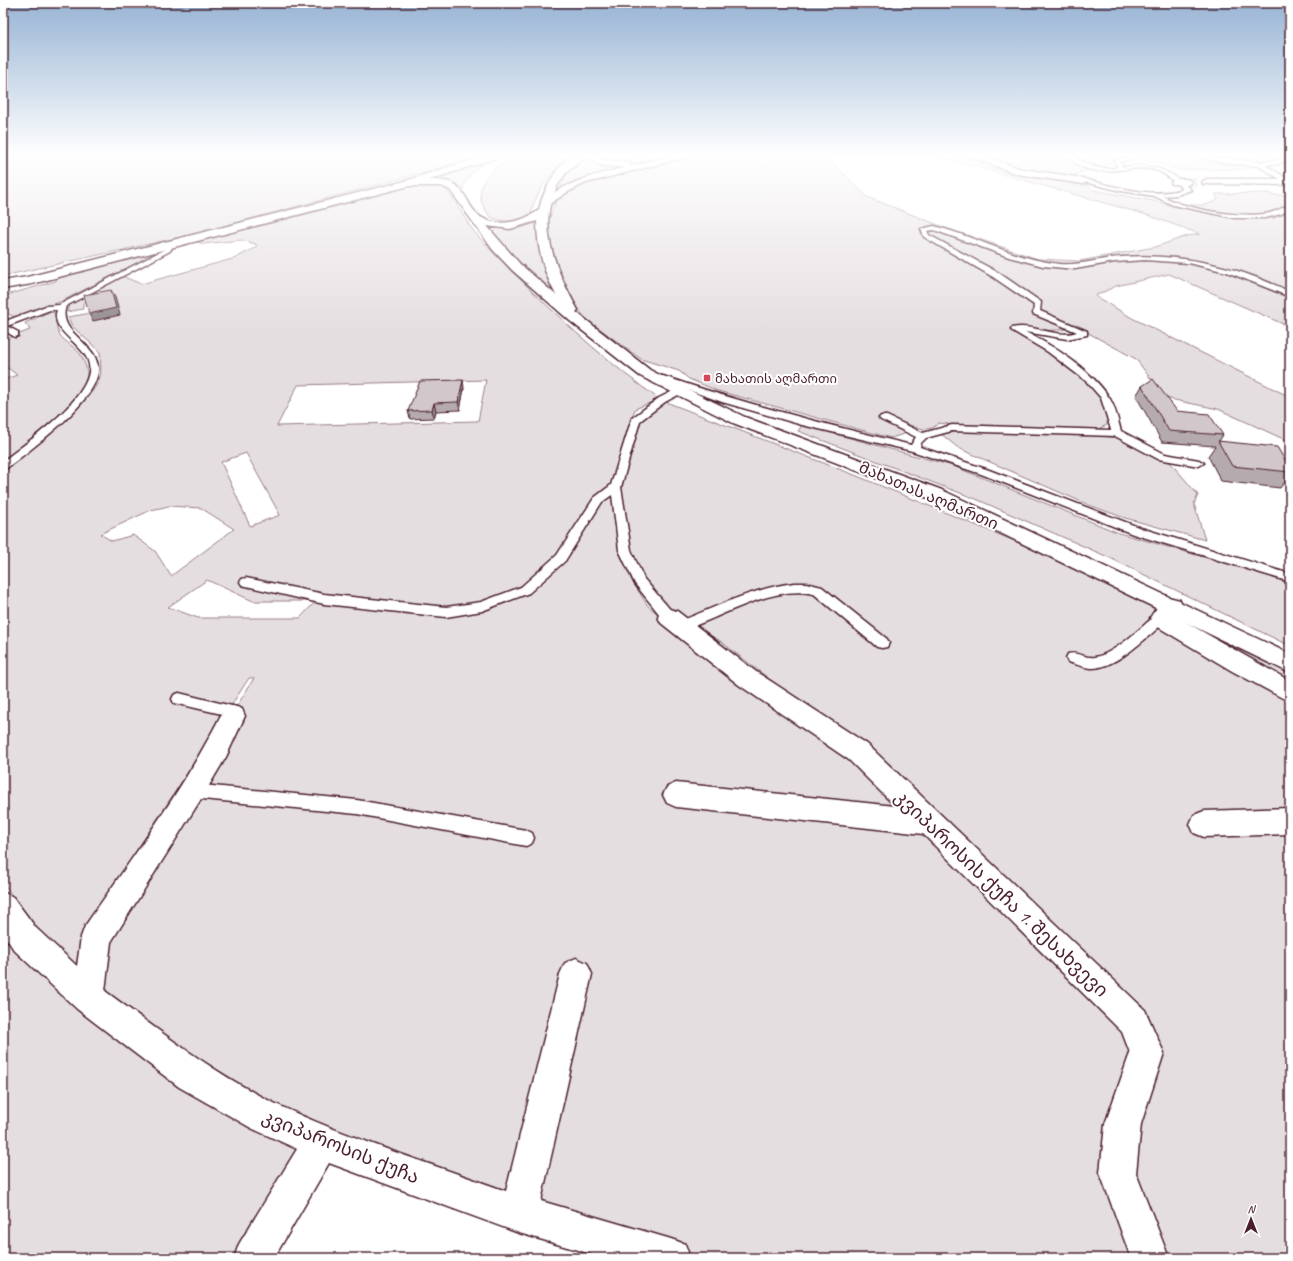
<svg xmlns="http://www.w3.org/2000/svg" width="1293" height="1261" viewBox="0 0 1293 1261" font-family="Caveat,'Noto Sans Georgian',sans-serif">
  <rect width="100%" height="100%" fill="#fff"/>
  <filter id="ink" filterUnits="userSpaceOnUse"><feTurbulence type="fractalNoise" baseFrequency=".025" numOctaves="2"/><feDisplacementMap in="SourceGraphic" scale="8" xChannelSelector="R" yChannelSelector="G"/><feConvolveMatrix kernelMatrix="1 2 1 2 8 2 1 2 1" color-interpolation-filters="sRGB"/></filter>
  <g filter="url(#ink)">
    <g fill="#e5dee0" stroke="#987e86" fill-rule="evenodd">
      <polygon points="3,154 475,154 440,168 194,234 3,276"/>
      <path d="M516 154H575C553 170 538 186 531 213 519 224 504 222 490 217 487 212 484 208 482 203 474 180 499 163 516 154Z"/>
      <path d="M595 154H675C649 160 620 169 595 156Z"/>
      <path d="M699 154H839L826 156 867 197 946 228 1038 259 1079 261 1155 247 1187 236 1200 234 1147 215 931 154H957L998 170 1024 177 1087 185 1093 190 1159 202 1172 206 1245 218H1274L1290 212V327L1169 274 1116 286 1095 296 1132 318 1290 397V442L1218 409 1165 398 1136 359 1081 329 1031 331 1021 334C1049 352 1112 388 1107 425L1096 430 950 426 948 424 938 423C931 434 914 427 905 423L900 427 904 430V434L891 438 718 391 689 379 679 371 641 359 600 329H594C568 297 537 257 551 214 554 207 555 198 562 193 584 174 668 161 699 154Z"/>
      <path d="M974 154H1059L1075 165 1089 170 1076 174 1081 179C1041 175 1011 168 974 154Z"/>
      <polygon points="1073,154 1136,154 1113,160 1109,164 1096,168 1082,161"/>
      <polygon points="1163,154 1189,155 1243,165 1250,169 1181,170 1155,162 1127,161 1150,155"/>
      <polygon points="1196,154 1286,154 1281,159 1273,161 1252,158 1236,160"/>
      <path d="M495 156C480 166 466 174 462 192 453 178 436 180 421 180Z"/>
      <path d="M585 156C600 166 621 166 638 165L579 179 560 189 566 173Z"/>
      <path d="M406 185H442C455 198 462 216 473 230 490 251 511 270 530 289 571 329 612 366 659 399L635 409 617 462 613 492 620 552 632 581 648 606 721 665 826 723 719 640 672 616 642 581 627 548 619 487 632 442 644 413 666 402 857 476 1024 545 1154 607 1177 616 1290 674V1258H671L321 1142 253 1258H3V907L87 997 96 937 254 678H249L85 930 84 978 40 938 3 882V471C26 453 93 403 100 377 102 370 100 360 100 352L72 326 68 317 91 313 88 302 83 303V309L67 312 69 304 122 276 141 284 236 258 256 247V244L241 240 203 244 195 241ZM486 380 478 421 277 426 298 385ZM246 453 280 515 250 526 221 462ZM169 506 201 508 234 529 171 576 155 551 133 535 112 541 100 534 151 510ZM207 580 253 601H316L300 618H198L168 607Z"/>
      <path d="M1269 193 1272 195H1290V202C1284 204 1280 210 1274 212 1251 220 1199 208 1175 203 1188 204 1207 209 1218 199L1215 194Z"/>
      <path d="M539 222C540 250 542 267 553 292L525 268 488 228H521Z"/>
      <polygon points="164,249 62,301 20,317 12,316 3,310 3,296 56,281 56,278"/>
      <path d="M49 312 55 313C56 319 56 328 59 334 65 343 77 347 82 357 85 363 88 371 87 378 82 404 24 443 3 460V380L17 375 8 368 3 370V340L30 330 25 323Z"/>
      <polygon points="802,425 953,466 1119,533 1228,564 1290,583 1290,646 1108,557 976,499 798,431"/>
      <path d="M955 431C1006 432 1067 429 1117 438 1136 441 1150 460 1170 462L1198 495 1194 504 1205 540 1125 518 1089 505 967 452 957 447 941 434Z"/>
    </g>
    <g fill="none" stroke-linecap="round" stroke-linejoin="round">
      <polyline stroke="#dbd2d5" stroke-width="10" stroke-dasharray="10 5.5" stroke-linecap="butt" points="1187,182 1207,182"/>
      <g stroke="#4a1f2b" stroke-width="3">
        <g id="lane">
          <path d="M1065 154H1071C1086 166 1098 170 1117 168L1115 160 1140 154H1149L1120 162 1123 167C1152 163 1170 169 1191 190L1177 195 1163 196C1187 210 1236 217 1264 214 1274 213 1281 208 1290 205V209L1281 214 1265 218H1234L1173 205 1154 196 1121 191 1080 181 1083 179C1114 186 1152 199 1183 189 1175 183 1166 173 1155 170 1121 162 1095 186 1065 154Z"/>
          <polygon points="1185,154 1259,162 1277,160 1290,155 1290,159 1278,164 1265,165 1290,180 1290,185 1258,166 1225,163"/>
          <path d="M934 226C976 237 1015 259 1059 264 1080 266 1101 258 1122 257 1181 253 1237 266 1290 292V297L1227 272 1188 263 1145 260 1115 262 1075 269 1043 266 1009 257 934 230 927 231 929 235 999 273 1041 302 1040 311 1087 331V335L1067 339 1025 332C1053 345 1094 372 1110 399 1116 409 1118 421 1121 431L1165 454 1199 460 1204 463 1199 466 1158 459 1115 436 952 431 926 438 921 443 920 447 989 470 1141 528 1290 574V582L1133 534 981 474 912 451 802 425 722 402 655 378 657 376H663C745 404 827 425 911 445L916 437 881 420 879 418 881 416H887L923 433 952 425 1111 430 1101 398 1086 381 1048 352 1011 330 1012 328C1034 323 1056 339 1077 332L1033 314 1034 305 993 277 924 237 921 229Z"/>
          <path d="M171 242 174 244 170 251 66 306C56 334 99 342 98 370 97 402 31 449 7 468L3 469V461C28 442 84 403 89 372 94 346 48 334 57 310H50L7 326 18 332V336L15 337 3 330V322L46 306 59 305 165 249 169 243Z"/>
          <polygon points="679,388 684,391 682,393 665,402 640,421 621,487 631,550 644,579 674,614 675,617 674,620 664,620 635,584 619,550 612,495 602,502 565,561 529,593 482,611 446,617 324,604 246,586 242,585 240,582 242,579 246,578 324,594 446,607 481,602 521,587 557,555 594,498 611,485 632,418 659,398"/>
          <path d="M794 583H806L822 587 887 639 889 643 887 647 882 648 877 647 814 594C773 584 721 618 681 631L676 629 675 626 676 623C714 608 753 588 794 583Z"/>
          <path d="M1161 613 1166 615 1167 618 1166 621C1148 636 1117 668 1092 668 1084 668 1076 664 1068 662L1066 658 1068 654C1077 651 1086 659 1095 657 1115 654 1141 627 1156 615Z"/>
          <polygon points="179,693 240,708 242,712 238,720 233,722 228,720 226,715 174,703 172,699 174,695"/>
          <polygon points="192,784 357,800 526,830 532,833 534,838 532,843 526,846 357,814 192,798 187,796 184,791 187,786"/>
        </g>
      </g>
      <g stroke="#4a1f2b" stroke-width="3">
        <g id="street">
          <path d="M587 154H597C604 165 619 159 630 162L631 166 677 154H693L691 156 586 183 566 193 550 204H542L541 202 542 200C572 180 592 176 626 167 614 167 592 168 587 154Z"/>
          <polygon points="964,154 978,154 1022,169 1083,178 1088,181 1083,184 1017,174"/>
          <polygon points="1176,179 1187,179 1192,182 1187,185 1172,184 1171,182"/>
          <polygon points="1207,179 1290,179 1290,185 1203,184 1202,182"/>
          <path d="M1172 598 1180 600 1183 606 1175 616 1290 681V702L1232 671 1153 624 1150 618C1155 609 1162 601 1172 598Z"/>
          <polygon points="669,609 677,611 755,671 867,744 1145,1010 1164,1053 1141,1124 1136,1173 1169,1258 1131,1258 1100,1173 1105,1124 1130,1053 1122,1032 923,834 676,807 667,803 663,795 667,787 676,783 895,806 849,760 739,685 661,623 658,617 661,611"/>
          <path d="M233 706 242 709 245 716 226 757 201 799 111 942 105 991C160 1031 214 1074 276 1104 350 1139 429 1163 506 1191L560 974 565 963 576 958 587 963 592 974 541 1201 671 1239 685 1244 690 1258H605L519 1233 329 1163 274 1258H234L239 1244 297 1149 251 1128 179 1087 77 1009 14 950 3 933V892L13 897 36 928 77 966 81 937 85 926C134 855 186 786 224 709Z"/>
          <polygon points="1290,808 1290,834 1204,837 1194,833 1190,824 1194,815 1204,811"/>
        </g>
      </g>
      <g stroke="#4a1f2b" stroke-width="3">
        <path id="secondary" d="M490 154H504L502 156 429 180C438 180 451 180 458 187 466 194 469 207 478 215 495 229 523 222 539 210 542 194 559 158 577 154 580 153 584 154 587 154 581 163 569 168 563 177 532 219 556 271 578 310L576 312 650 370 685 388 745 417 942 490 1290 654V673L928 498 733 423 640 376 570 321 512 270 493 250 450 190 441 186H409L32 284 3 289V281L27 277 405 181ZM537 221C537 248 543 271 556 295L520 264 487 226 510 229Z"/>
      </g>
      <use href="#lane" fill="#fff" fill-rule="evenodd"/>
      <use href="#street" fill="#fff" fill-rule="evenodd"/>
      <use href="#secondary" fill="#fff" fill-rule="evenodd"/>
    </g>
    <g fill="#b5abaf" stroke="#4a1f2b">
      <polygon points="1142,386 1177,411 1223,435 1219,441 1290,468 1290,476 1280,488 1221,481 1208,456 1215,446 1162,442 1136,396"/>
      <polygon points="464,388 460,410 436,411 434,418 410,419 408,411"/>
    </g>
    <g fill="#938b8e" stroke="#4a1f2b">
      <polygon points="111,290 115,297 120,315 93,321 89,314"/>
      <polygon points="463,380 464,388 460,410 458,402"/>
      <polygon points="434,403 436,411 434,418 432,410"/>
    </g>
    <g fill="#d2c7cb" stroke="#4a1f2b">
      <polygon points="111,290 116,308 89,314 84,295"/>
      <polygon points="1153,379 1177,411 1209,414 1223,435 1169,431 1142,386"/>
      <polygon points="463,380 458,402 434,403 432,410 408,411 420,381"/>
      <polygon points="1218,441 1277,447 1290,468 1290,472 1232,466"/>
    </g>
  </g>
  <linearGradient id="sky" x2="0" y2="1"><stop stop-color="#98b4d4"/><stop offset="0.47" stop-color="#fff"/><stop offset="1" stop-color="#fff" stop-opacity="0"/></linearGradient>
  <rect width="1293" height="330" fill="url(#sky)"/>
  <rect fill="#d1495b" stroke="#fff" stroke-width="1.5" x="703" y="374" width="8" height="8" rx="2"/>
  <g text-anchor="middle" stroke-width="4" stroke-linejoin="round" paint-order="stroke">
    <g font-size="13" fill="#4a1f2b" stroke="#fff" text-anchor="start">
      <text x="715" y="383">მახათის აღმართი</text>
    </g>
    <g font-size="16" fill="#4a1f2b" stroke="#fff">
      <text transform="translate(929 495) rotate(23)" y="6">მახათას აღმართი</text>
    </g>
    <g font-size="19" fill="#4a1f2b" stroke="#fff">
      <text transform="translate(1002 893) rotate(44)" y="7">კვიპაროსის ქუჩა 1. შესახვევი</text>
      <text transform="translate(341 1146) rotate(22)" y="7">კვიპაროსის ქუჩა</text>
    </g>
  </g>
  <rect width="1293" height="1261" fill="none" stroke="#fff" stroke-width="16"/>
  <rect x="8" y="8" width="1277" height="1245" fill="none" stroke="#4a1f2b" stroke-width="1.5" filter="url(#ink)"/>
  <g transform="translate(1251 1219)" stroke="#ffffff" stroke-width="3" paint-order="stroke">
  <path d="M0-3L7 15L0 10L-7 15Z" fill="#4a1f2b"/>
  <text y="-6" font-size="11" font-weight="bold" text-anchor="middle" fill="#4a1f2b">N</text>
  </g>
</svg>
